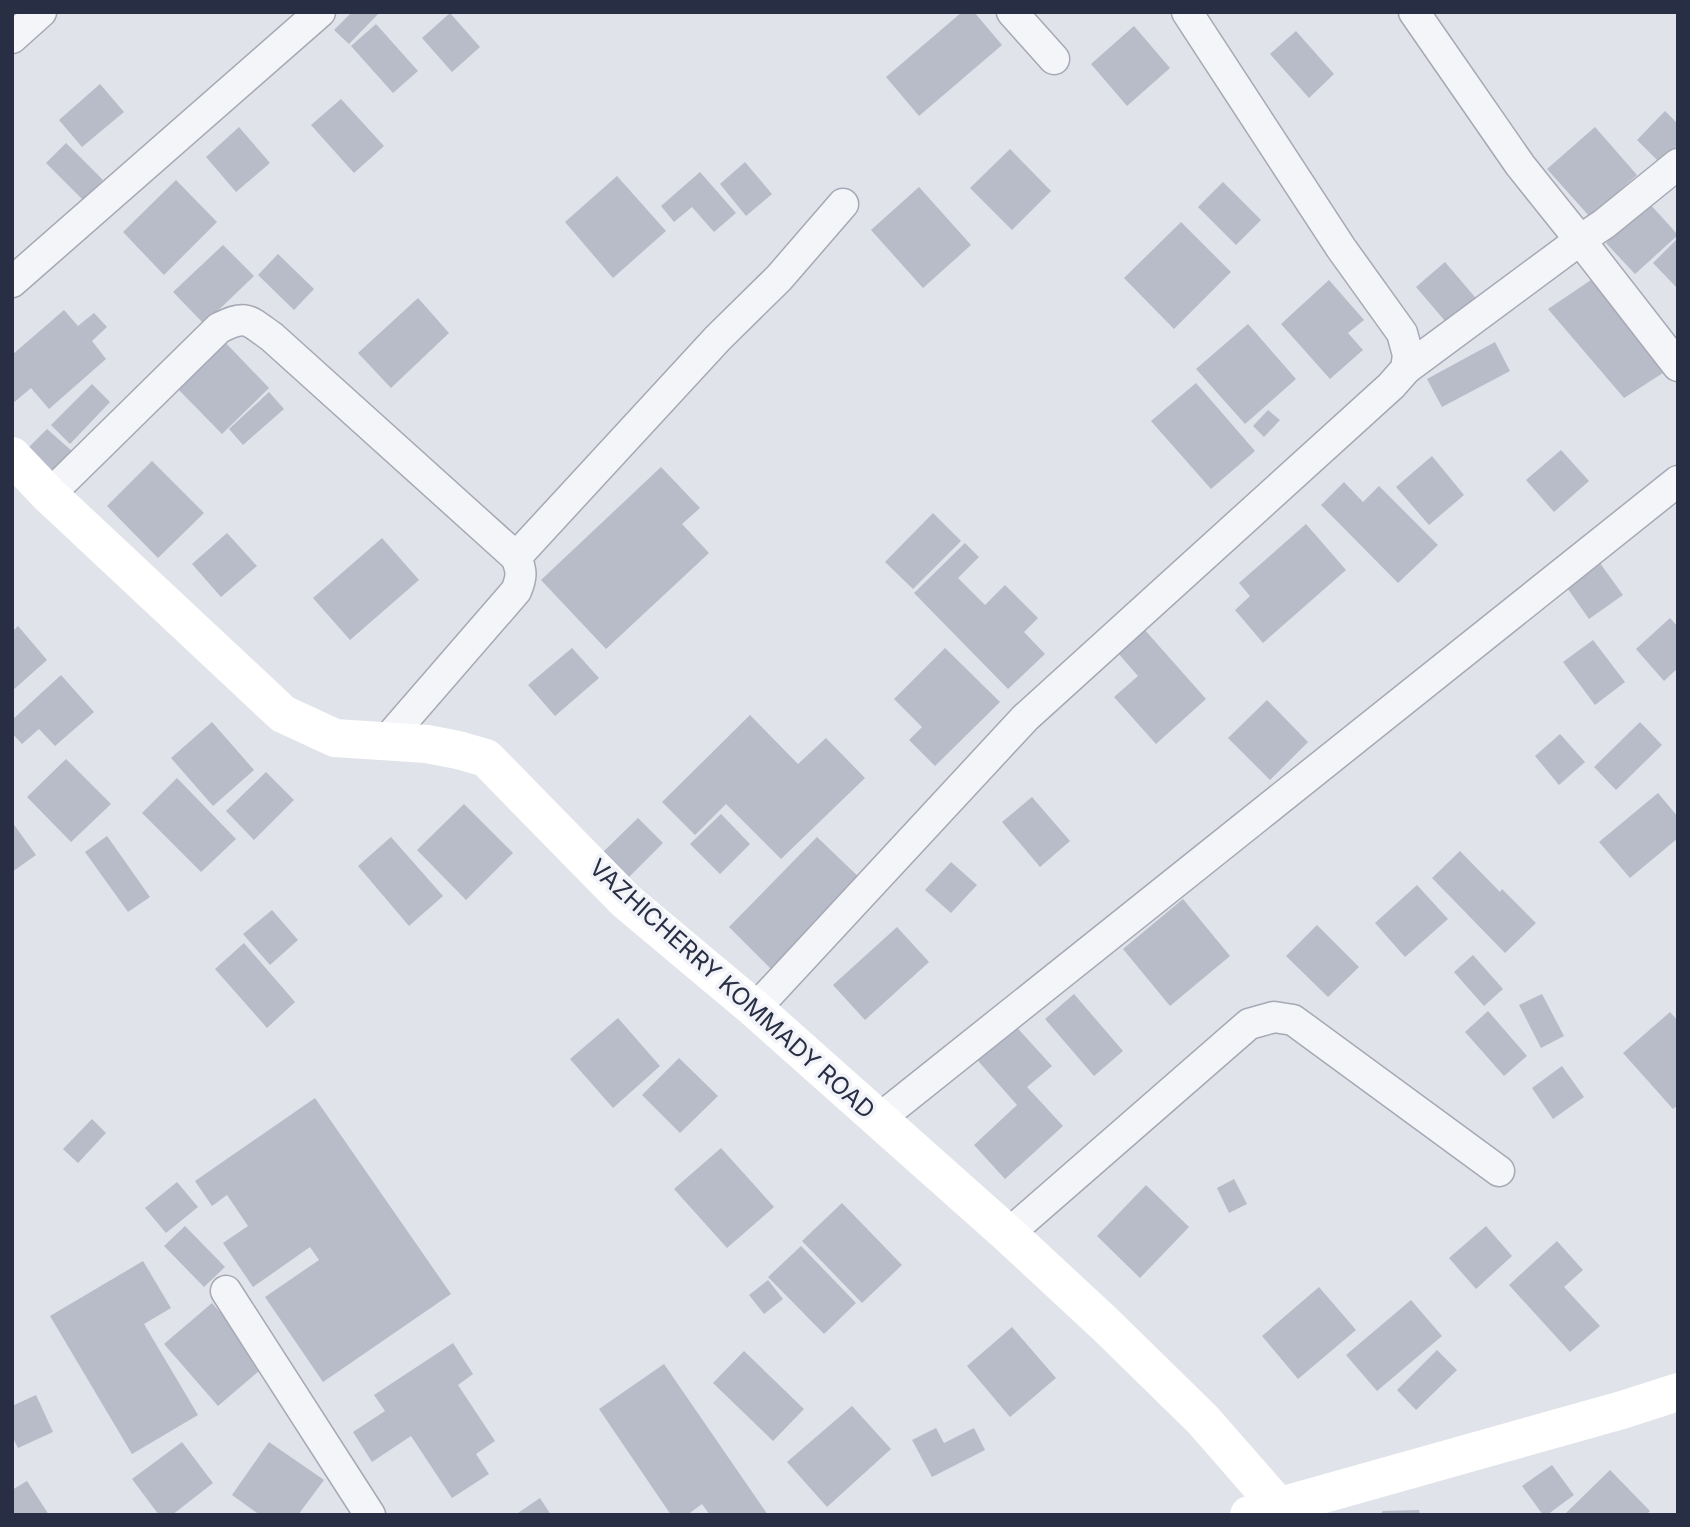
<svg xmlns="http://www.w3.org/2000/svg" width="1690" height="1527" viewBox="0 0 1690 1527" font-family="Inter,sans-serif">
  <rect width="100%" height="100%" fill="#e1e3ea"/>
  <g fill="#b8bcc8">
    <polygon points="352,12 380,12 349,44 334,30"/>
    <polygon points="962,12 974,12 1002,45 919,116 886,77"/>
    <polygon points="450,13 480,47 452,72 422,38"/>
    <polygon points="376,24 418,71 393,93 351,46"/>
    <polygon points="1134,26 1170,68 1127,106 1091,64"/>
    <polygon points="1296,31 1334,74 1309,98 1270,54"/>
    <polygon points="100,84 124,112 82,147 59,120"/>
    <polygon points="341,99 384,146 354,173 311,125"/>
    <polygon points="1665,111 1678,124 1678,145 1660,163 1637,140"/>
    <polygon points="239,127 270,163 236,192 206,157"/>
    <polygon points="1595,127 1637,175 1590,217 1547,169"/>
    <polygon points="66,143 103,180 83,200 46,163"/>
    <polygon points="1010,149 1051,191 1012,230 970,188"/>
    <polygon points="745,162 772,194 746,216 720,184"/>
    <polygon points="700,172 736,213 714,232 692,207 674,222 661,206"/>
    <polygon points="617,176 666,231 613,278 565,222"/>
    <polygon points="176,180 217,222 164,275 123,232"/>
    <polygon points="1223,182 1261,220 1236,245 1198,207"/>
    <polygon points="919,187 971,245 923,288 871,230"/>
    <polygon points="1649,203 1678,235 1635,274 1606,243"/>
    <polygon points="1181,222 1231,272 1174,329 1124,278"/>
    <polygon points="1678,238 1678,289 1653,263"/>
    <polygon points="223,245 254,276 204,324 173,292"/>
    <polygon points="278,254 314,289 294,310 258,275"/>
    <polygon points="1445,262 1480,303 1451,328 1416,287"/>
    <polygon points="1594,278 1663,373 1624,398 1548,309"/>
    <polygon points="1329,280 1364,320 1348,333 1363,350 1330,379 1281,324"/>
    <polygon points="418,298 449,333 391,388 358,353"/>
    <polygon points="64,310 78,326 94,313 107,327 92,341 106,359 49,409 31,388 12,404 12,355"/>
    <polygon points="1248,324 1296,379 1245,424 1196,369"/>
    <polygon points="222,339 269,388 222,434 174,385"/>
    <polygon points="1495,342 1510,371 1442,407 1427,379"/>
    <polygon points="1196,383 1255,451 1211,489 1151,421"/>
    <polygon points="92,384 110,402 70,444 51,425"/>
    <polygon points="269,392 284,409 243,445 229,429"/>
    <polygon points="1268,410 1280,420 1264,437 1253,426"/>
    <polygon points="47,429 73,452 55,473 28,448"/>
    <polygon points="1561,450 1589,481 1554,512 1526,480"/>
    <polygon points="1432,456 1464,495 1429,525 1396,487"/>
    <polygon points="152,461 204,513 158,558 107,506"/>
    <polygon points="661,467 700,508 682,524 709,553 606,649 541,580"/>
    <polygon points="1344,482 1363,502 1379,486 1438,545 1398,583 1321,505"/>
    <polygon points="933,513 961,541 913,589 885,562"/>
    <polygon points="1306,524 1346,570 1263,643 1235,610 1250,596 1239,583"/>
    <polygon points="227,533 257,566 221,597 192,564"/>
    <polygon points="382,538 419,580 350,640 313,598"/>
    <polygon points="965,543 979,557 958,578 985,605 1005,585 1038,618 1024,632 1045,654 1008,689 914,593"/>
    <polygon points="1597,559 1623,595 1589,619 1563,582"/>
    <polygon points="1670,618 1678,627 1678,668 1664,681 1636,649"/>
    <polygon points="18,626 47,660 12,691 12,632"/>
    <polygon points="1144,629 1206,699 1156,744 1114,697 1138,676 1118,653"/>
    <polygon points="1593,640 1625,682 1595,705 1563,662"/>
    <polygon points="572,648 599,678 555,716 528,685"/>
    <polygon points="945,648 1000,702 935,766 909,740 922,727 894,699"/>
    <polygon points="61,675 94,712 55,746 39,729 22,744 12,733 12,720"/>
    <polygon points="1267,700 1308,742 1270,780 1228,738"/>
    <polygon points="750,715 798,764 826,738 865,778 781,859 726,804 695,835 662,802"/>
    <polygon points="212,722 254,770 213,806 171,758"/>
    <polygon points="1640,722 1662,745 1616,790 1594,767"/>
    <polygon points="1560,734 1585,762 1559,785 1535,756"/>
    <polygon points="66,759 111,804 71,842 27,797"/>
    <polygon points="266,772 294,800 254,840 226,811"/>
    <polygon points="177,778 236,839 201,872 142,813"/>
    <polygon points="1658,793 1678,817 1678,838 1630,878 1599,842"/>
    <polygon points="1032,797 1070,841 1040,867 1002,822"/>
    <polygon points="464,804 513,853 466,900 417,850"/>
    <polygon points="721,814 750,844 720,874 690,844"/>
    <polygon points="638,818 663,843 628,878 603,852"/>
    <polygon points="12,822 36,855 12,872"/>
    <polygon points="107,836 150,897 128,912 85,852"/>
    <polygon points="391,837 443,896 409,926 358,866"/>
    <polygon points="817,837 864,882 774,972 729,927"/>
    <polygon points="1460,851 1500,892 1502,889 1536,923 1505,953 1432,878"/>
    <polygon points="951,862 977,885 951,913 925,890"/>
    <polygon points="1417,885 1448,919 1405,957 1375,923"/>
    <polygon points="1183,899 1230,956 1170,1006 1123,949"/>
    <polygon points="272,910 298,940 270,965 243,934"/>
    <polygon points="1317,925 1359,967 1328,997 1286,956"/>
    <polygon points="897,927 929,962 865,1020 833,985"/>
    <polygon points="244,943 295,1002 267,1028 215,969"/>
    <polygon points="1473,955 1503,989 1484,1006 1454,972"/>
    <polygon points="1074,994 1123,1051 1094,1076 1045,1019"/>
    <polygon points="1542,994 1564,1036 1541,1048 1519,1005"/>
    <polygon points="1488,1011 1527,1056 1504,1076 1465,1032"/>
    <polygon points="1670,1012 1678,1021 1678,1105 1673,1109 1623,1053"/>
    <polygon points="618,1018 660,1066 613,1108 570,1059"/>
    <polygon points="1010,1020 1052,1066 1027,1087 1063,1126 1005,1179 974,1145 1017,1105 972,1054"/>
    <polygon points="679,1058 718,1096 680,1133 642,1095"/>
    <polygon points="1562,1066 1584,1097 1553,1119 1532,1088"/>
    <polygon points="315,1098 451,1294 323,1382 265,1297 319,1260 310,1247 253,1287 223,1243 248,1226 227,1195 212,1206 195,1181"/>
    <polygon points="92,1119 106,1133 78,1163 63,1149"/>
    <polygon points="721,1148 774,1207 727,1248 674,1189"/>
    <polygon points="1234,1179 1247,1204 1229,1213 1217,1188"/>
    <polygon points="177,1182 198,1207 166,1233 145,1208"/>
    <polygon points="1146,1185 1189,1227 1140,1278 1097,1236"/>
    <polygon points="842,1203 902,1265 862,1303 802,1241"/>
    <polygon points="185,1226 225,1267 204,1287 164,1246"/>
    <polygon points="1486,1226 1512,1256 1476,1289 1449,1258"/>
    <polygon points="1557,1241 1583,1270 1564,1287 1600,1326 1570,1352 1509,1285"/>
    <polygon points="801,1246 856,1303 824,1334 768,1277"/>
    <polygon points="143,1261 171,1308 144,1324 198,1415 132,1454 50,1316"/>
    <polygon points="768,1280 783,1299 764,1314 749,1295"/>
    <polygon points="1319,1287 1356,1330 1298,1379 1262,1336"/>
    <polygon points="1411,1300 1442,1336 1377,1391 1346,1355"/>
    <polygon points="212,1303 266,1365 218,1406 164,1344"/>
    <polygon points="1012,1327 1056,1378 1010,1417 967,1366"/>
    <polygon points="453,1343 473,1374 458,1385 495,1441 476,1454 489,1474 452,1498 411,1436 372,1462 353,1432 385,1411 374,1395"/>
    <polygon points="1437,1350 1457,1370 1416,1410 1397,1390"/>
    <polygon points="744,1351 804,1409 773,1441 713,1383"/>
    <polygon points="664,1364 768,1515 710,1515 702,1504 687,1515 671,1515 599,1409"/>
    <polygon points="36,1395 53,1432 18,1448 12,1436 12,1406"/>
    <polygon points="852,1406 891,1449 827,1507 787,1462"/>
    <polygon points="936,1428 944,1443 974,1428 985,1450 932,1477 912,1440"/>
    <polygon points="182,1442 213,1483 172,1515 159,1515 132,1479"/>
    <polygon points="269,1442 324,1480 298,1515 260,1515 232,1495"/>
    <polygon points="1552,1465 1574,1495 1547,1515 1543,1515 1522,1486"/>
    <polygon points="1610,1470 1650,1511 1646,1515 1564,1515"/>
    <polygon points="27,1481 49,1515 12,1515 12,1490"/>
    <polygon points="540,1498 551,1515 515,1515"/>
    <polygon points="1419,1510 1420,1515 1380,1515 1383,1511"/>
  </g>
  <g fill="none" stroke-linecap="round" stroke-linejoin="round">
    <g stroke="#a6a9b5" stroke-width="33">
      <g id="street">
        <polyline points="1012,12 1054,59"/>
        <polyline points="12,38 41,12"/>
        <polyline points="1678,164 1604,224 1580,240 1678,366"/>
        <polyline points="12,282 320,12"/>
        <polyline points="1406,369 1580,240 1520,165 1414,12"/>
        <path d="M49 495 219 328C247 314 248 320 272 337L516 557C522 571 522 577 516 591L386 741"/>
        <polyline points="516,557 718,338 779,278 843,204"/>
        <polyline points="755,1009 1025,718 1391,386 1406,369 1408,355 1402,333 1341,248 1187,12"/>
        <polyline points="879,1119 1678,481"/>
        <polyline points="1008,1234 1249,1024 1274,1017 1293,1020 1499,1171"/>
        <polyline points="226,1291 370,1515"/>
      </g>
    </g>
    <use href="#street" stroke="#f4f5f8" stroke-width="30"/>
    <g stroke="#fff" stroke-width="38">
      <polyline points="12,456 49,495 283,714 335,738 427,744 458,750 486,758 626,901 755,1009 1008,1234 1106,1325 1203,1420 1279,1507 1291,1515"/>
      <polyline points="1249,1515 1622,1410 1678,1392"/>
    </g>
  </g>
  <g text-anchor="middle" stroke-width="7" stroke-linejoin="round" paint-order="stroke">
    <g font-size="24" fill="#282e43" stroke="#f1f3f8">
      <text transform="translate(732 989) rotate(42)" y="8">VAZHICHERRY KOMMADY ROAD</text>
    </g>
  </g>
  <rect width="1690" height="1527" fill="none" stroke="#282e43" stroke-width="28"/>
</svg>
